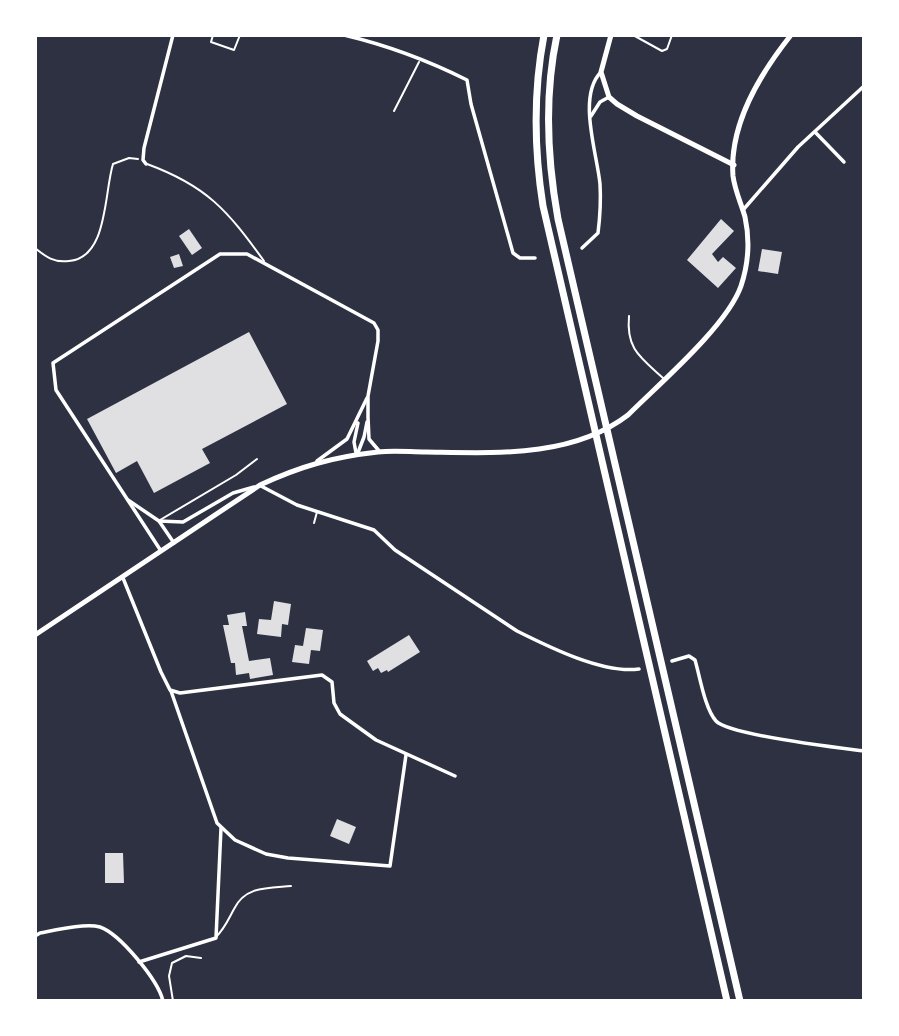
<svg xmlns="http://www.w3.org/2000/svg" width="899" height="1036" viewBox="0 0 899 1036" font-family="Signika,sans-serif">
  <rect width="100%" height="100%" fill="#2d3142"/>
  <g fill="#e0e0e3">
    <polygon points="721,219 734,231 712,254 718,262 723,257 736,268 718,288 687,260"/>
    <polygon points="189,229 202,248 192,255 179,236"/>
    <polygon points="762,249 782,252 778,274 758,271"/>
    <polygon points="179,254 183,266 174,268 170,257"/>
    <polygon points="249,332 287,404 202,449 210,463 154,493 137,461 116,473 87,419"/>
    <polygon points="274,601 291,604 288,625 282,624 281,637 257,634 259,619 271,620"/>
    <polygon points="245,612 247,626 242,626 249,661 270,658 273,675 250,679 249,673 236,675 235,663 231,663 223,625 229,625 227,615"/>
    <polygon points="306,628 323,630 320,651 311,650 309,664 292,662 295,645 303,646"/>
    <polygon points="409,635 420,652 388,672 387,670 381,673 378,668 373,671 367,661"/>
    <polygon points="337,819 356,827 349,844 330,836"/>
    <polygon points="105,853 123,853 124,883 105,883"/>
  </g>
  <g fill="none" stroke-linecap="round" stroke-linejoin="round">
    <g stroke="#fff" stroke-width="2">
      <path d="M35 248C46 257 54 263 69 261 108 258 104 193 113 164L129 158 138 159"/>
      <polyline points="173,1001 169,976 172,963 186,956 201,958"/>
    </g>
    <g stroke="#fff" stroke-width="2">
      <polyline points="213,35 211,42 234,50 240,35"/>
      <polyline points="633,35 662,51 667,49 672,35"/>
      <polyline points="394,111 419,62"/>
      <path d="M147 164C207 186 227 210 264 261"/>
      <path d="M629 316C626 349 640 357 663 378"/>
      <polyline points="160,520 236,475 257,459"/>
      <polyline points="314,523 317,512"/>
      <path d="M216 937C225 928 228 920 234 909 245 886 268 888 291 886"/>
    </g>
    <g stroke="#fff" stroke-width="3.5">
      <path d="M344 35C386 45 429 61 467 80L471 104 513 253 520 258H535"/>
      <polyline points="591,116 600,102 609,97"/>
      <polyline points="815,132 844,162"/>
      <polyline points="146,164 143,160 144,148 173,35"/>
      <polyline points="743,210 798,147 864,86"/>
      <path d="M582 248 598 233C600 217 601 200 600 184 597 153 577 96 601 72"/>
      <polyline points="356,453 354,442 358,423"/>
      <polyline points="357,455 364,437 367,422"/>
      <polyline points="317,461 347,439 367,398"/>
      <path d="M261 486 297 505 374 530 395 550 517 631C549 647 603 674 639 669"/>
      <polyline points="128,500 159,521 174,543"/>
      <polyline points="159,521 183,522 233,493 254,487"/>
      <polyline points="161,551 56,390 53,363 220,254 247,254 374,323 378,330 378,341 368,396 368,417 369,439 380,452"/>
      <polyline points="123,578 161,672 170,690 180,693 322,675 332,682 334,703 340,714 376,740 455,776"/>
      <path d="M672 661 689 656 695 660C700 677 705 709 716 721 729 735 840 748 864 751"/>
      <polyline points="171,691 217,823 235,840 266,854 288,858 390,866 406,755"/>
      <path d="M35 936 40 933C56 930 85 923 100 927 120 934 158 980 163 1001"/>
      <polyline points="139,962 216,938 221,828"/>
    </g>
    <g stroke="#fff" stroke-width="5">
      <polyline points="611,35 601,72 609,97 617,104 637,116 734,165"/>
      <path d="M35 635 260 485C301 466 333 457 378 452 394 450 410 452 426 452 494 453 572 458 628 415 659 384 727 326 741 286 748 265 750 240 745 217 741 203 735 191 733 176 729 124 760 74 791 35"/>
    </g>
    <g stroke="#fff" stroke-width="7">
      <path d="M544 35C533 93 534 149 543 206L727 1001"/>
      <path d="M557 35C544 96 547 158 558 219L740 1001"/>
    </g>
  </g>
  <rect width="899" height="1036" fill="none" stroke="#ffffff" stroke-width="74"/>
</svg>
